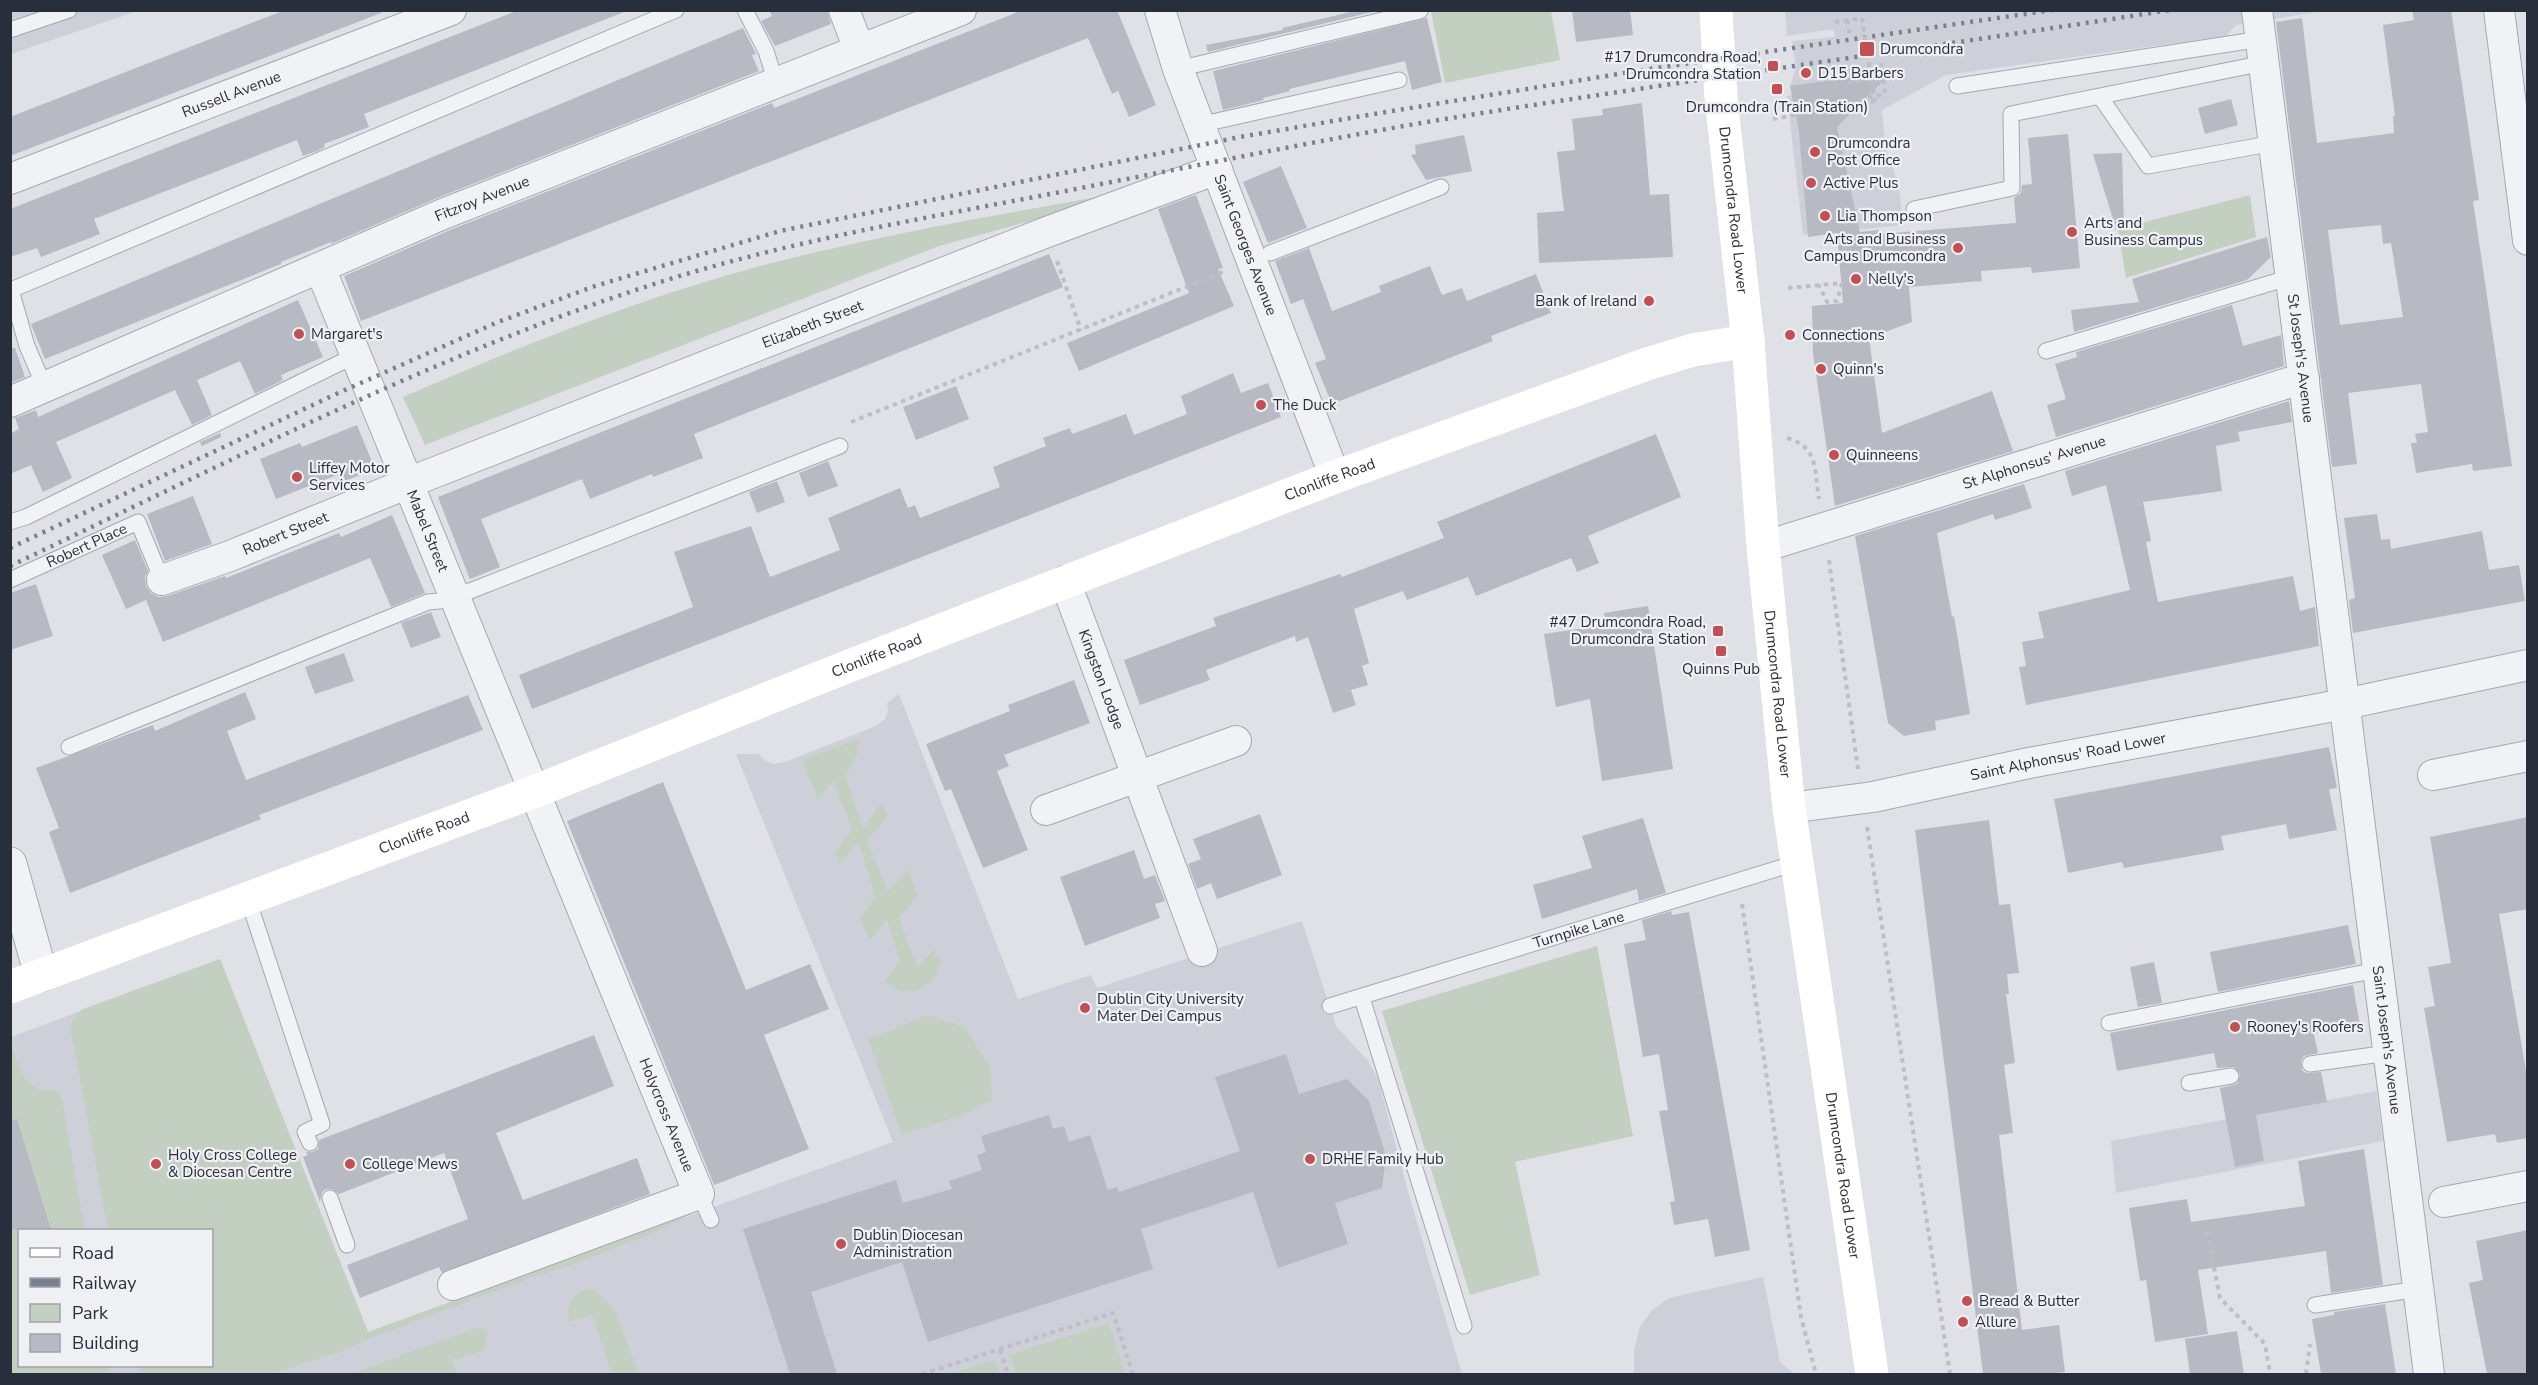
<svg xmlns="http://www.w3.org/2000/svg" width="2538" height="1385" viewBox="0 0 2538 1385" font-family="'Nunito Sans',sans-serif">
  <rect width="100%" height="100%" fill="#dfe1e7"/>
  <g fill="#cdd0d8" fill-rule="evenodd">
    <polygon points="11,10 137,11 11,54"/>
    <polygon points="1866,10 1866,12 2323,11 2236,25 2226,36 1946,75 1882,110 1885,146 1899,186 1903,225 1803,235 1787,96 1792,95 1790,86 1796,67 1792,41 1835,37 1833,29 1787,36 1785,11"/>
    <path d="M899 694 1018 999 1091 975 1097 988 1302 921 1336 1026 1368 1061 1378 1079 1409 1195 1462 1374H11V1037L220 959 368 1332 893 1142 736 754H758L766 761 774 764 785 762 876 726 885 719 888 711 887 703ZM20 1230H212V1366H20Z"/>
    <polygon points="2376,1091 2383,1141 2116,1193 2111,1141"/>
    <polygon points="1763,1277 1780,1362 1795,1374 1630,1374 1634,1373 1634,1351 1640,1327 1651,1311 1669,1298"/>
  </g>
  <g fill="#c3d0c1">
    <polygon points="1431,11 1551,11 1560,60 1445,83"/>
    <path d="M1159 186 939 246 425 445 403 397C521 346 640 298 764 265 894 231 1027 210 1159 186Z"/>
    <polygon points="2250,195 2256,237 2126,278 2118,229"/>
    <path d="M857 739C859 753 855 764 845 774L863 828 882 803 887 817 867 841 888 891 908 869 918 895 899 918 917 968 934 949 941 961C939 965 938 971 936 975 925 993 898 997 885 981L900 961 887 919 870 940 860 918 875 896 859 842 840 863 835 853 852 829 833 781 818 799 802 760Z"/>
    <polygon points="1597,946 1633,1136 1515,1162 1540,1275 1470,1295 1382,1011"/>
    <polygon points="220,959 368,1332 693,1213 656,1232 577,1263 527,1279 371,1338 337,1353 271,1374 141,1374 138,1366 212,1366 212,1230 108,1230 70,1026 76,1014 83,1009"/>
    <polygon points="928,1015 965,1027 990,1066 992,1100 957,1117 902,1135 868,1040"/>
    <path d="M10 1043C17 1060 22 1085 42 1090 50 1091 54 1089 61 1094L85 1230H20V1366H108L109 1374H11Z"/>
    <path d="M593 1288 615 1311 639 1374H612L592 1315 569 1322C565 1302 573 1292 593 1288Z"/>
    <polygon points="1109,1323 1125,1374 1016,1374 1009,1355"/>
    <polygon points="479,1327 487,1332 485,1350 452,1360 456,1374 351,1374"/>
    <polygon points="995,1360 1000,1374 949,1374"/>
  </g>
  <g fill="#b7bac3" fill-rule="evenodd">
    <polygon points="285,10 381,10 381,13 10,156 10,117"/>
    <polygon points="519,10 624,12 364,114 369,127 324,144 325,147 317,151 303,156 297,140 94,219 100,234 41,257 37,248 10,257 10,209"/>
    <polygon points="769,10 827,10 831,24 775,46 761,21 772,16"/>
    <polygon points="1023,10 1117,10 1156,105 1129,117 1118,91 1112,94 1088,38 361,321 344,276 450,230 772,103 774,108"/>
    <polygon points="1359,10 1380,10 1208,52 1206,45 1283,30 1282,28"/>
    <polygon points="1572,10 1630,10 1633,35 1576,42"/>
    <path d="M2412 10H2451L2479 200 2473 201 2512 466 2473 471 2472 464 2416 473 2411 443H2417L2415 434 2428 432 2421 384 2348 393 2357 464 2332 467 2276 22 2302 18 2317 143 2394 133 2393 116H2395L2383 25 2414 20ZM2381 225 2383 244 2391 243 2403 317 2340 325 2328 230Z"/>
    <polygon points="1427,18 1442,82 1412,90 1405,61 1289,89 1290,91 1263,98 1264,100 1223,110 1213,71"/>
    <polygon points="743,28 756,54 752,55 759,71 437,198 331,244 331,242 281,262 281,264 45,359 31,324"/>
    <polygon points="1892,72 1837,127 1860,232 1879,230 1879,234 2016,223 2014,198 2021,193 2022,185 2032,184 2028,138 2068,134 2080,268 2032,273 2031,267 1981,271 1982,281 1909,287 1912,322 1869,338 1882,433 1992,391 2013,451 1835,506 1813,353 1812,306 1843,303 1837,233 1808,237 1799,132 1790,86"/>
    <polygon points="2231,99 2238,125 2205,134 2198,108"/>
    <polygon points="1642,103 1650,195 1669,194 1673,257 1539,263 1537,213 1564,211 1557,152 1575,150 1572,119 1603,115 1602,109"/>
    <polygon points="1464,135 1472,171 1426,180 1411,155 1416,154 1415,145"/>
    <polygon points="2122,153 2124,228 2116,229 2093,154"/>
    <polygon points="1281,166 1307,228 1268,243 1243,182"/>
    <polygon points="1196,195 1223,268 1218,269 1234,306 1079,371 1067,343 1189,293 1158,209"/>
    <polygon points="2267,237 2271,257 2247,280 2074,332 2071,310 2139,302 2132,279"/>
    <polygon points="1309,248 1332,311 1381,292 1379,286 1430,266 1442,295 1462,288 1467,301 1536,274 1551,313 1491,336 1493,341 1332,404 1315,363 1326,359 1303,299 1291,304 1275,261"/>
    <polygon points="1049,254 1063,287 694,434 703,458 653,477 652,474 590,499 582,479 481,519 500,567 470,579 469,577 438,497"/>
    <polygon points="298,300 323,357 281,375 283,380 255,394 240,361 197,380 212,415 192,425 175,390 56,442 72,478 43,492 31,465 10,474 10,434 19,429 15,418 36,410 38,417"/>
    <polygon points="2232,305 2243,346 2281,335 2284,366 2056,437 2047,405 2066,399 2055,364 2077,357 2076,352"/>
    <polygon points="10,348 15,348 25,377 10,383"/>
    <polygon points="1233,373 1241,393 1268,383 1281,417 532,709 519,675 693,607 674,552 751,526 770,577 840,550 828,518 900,488 908,508 915,505 920,518 1000,487 993,467 1046,446 1043,438 1070,428 1072,434 1126,414 1134,435 1187,414 1181,396"/>
    <polygon points="956,386 969,419 916,440 903,407"/>
    <polygon points="2289,401 2292,422 2238,432 2240,441 2216,446 2222,491 2143,502 2151,541 2146,542 2158,602 2293,576 2300,611 2315,607 2319,646 2026,705 2019,667 2026,666 2022,642 2044,638 2038,612 2130,590 2106,485 2072,496 2065,471"/>
    <polygon points="357,425 375,469 340,483 337,475 276,499 260,459 300,443 302,447"/>
    <polygon points="220,433 221,437 202,446 200,442"/>
    <polygon points="1656,434 1681,497 1588,536 1599,563 1577,572 1571,558 1476,596 1468,577 1407,600 1403,591 1354,609 1369,663 1362,666 1368,685 1351,690 1356,705 1333,713 1308,637 1296,642 1295,636 1206,670 1210,680 1140,705 1124,660 1216,626 1213,618 1340,574 1342,577 1444,538 1437,522"/>
    <polygon points="828,461 838,486 808,497 799,473"/>
    <polygon points="777,481 785,502 757,513 749,492"/>
    <polygon points="2024,484 2032,508 1995,520 1993,514 1937,533 1952,617 1954,616 1970,714 1935,721 1936,730 1904,736 1888,723 1855,536"/>
    <polygon points="193,496 212,544 165,561 147,514"/>
    <polygon points="2377,514 2381,540 2390,539 2391,549 2482,531 2489,570 2519,565 2525,601 2353,633 2349,600 2355,598 2344,518"/>
    <polygon points="392,515 425,593 391,607 370,558 163,642 146,600 126,609 102,555 135,540 148,571 145,577 146,586 151,593 158,597 167,596 225,576 226,578 339,533 341,537"/>
    <polygon points="36,584 53,636 10,650 10,593"/>
    <polygon points="1648,606 1673,769 1602,781 1590,699 1556,707 1544,634 1606,625 1604,613"/>
    <polygon points="431,612 441,637 411,648 401,623"/>
    <polygon points="344,653 354,681 315,694 305,667"/>
    <polygon points="1074,680 1090,723 1004,755 1009,766 997,771 1028,850 983,868 951,789 945,791 926,744 1010,711 1008,705"/>
    <polygon points="245,692 256,719 227,731 246,780 468,695 483,730 259,815 261,819 70,893 49,832 59,828 36,768 153,725 155,731"/>
    <polygon points="2329,747 2337,788 2329,789 2337,830 2289,839 2286,824 2221,836 2224,850 2124,868 2122,862 2068,873 2054,799"/>
    <polygon points="663,782 746,990 810,964 829,1009 764,1035 809,1149 714,1185 567,821"/>
    <polygon points="1260,814 1282,875 1217,899 1211,883 1197,889 1188,864 1201,859 1193,839"/>
    <polygon points="2528,817 2528,909 2499,914 2528,1082 2528,1138 2497,1143 2495,1134 2447,1142 2424,1008 2435,1006 2428,967 2451,963 2430,837"/>
    <polygon points="1643,818 1666,893 1639,901 1637,889 1542,919 1533,885 1592,868 1582,836"/>
    <polygon points="1989,820 1999,905 2010,904 2019,973 2007,974 2009,994 2006,994 2015,1063 2004,1065 2013,1133 1999,1135 2022,1330 2059,1325 2065,1372 2048,1374 1983,1374 1915,830"/>
    <polygon points="1134,850 1144,879 1155,875 1165,901 1155,904 1160,918 1085,946 1060,877"/>
    <polygon points="1671,911 1672,915 1689,912 1750,1250 1715,1257 1708,1219 1674,1225 1670,1202 1675,1201 1659,1111 1668,1110 1659,1054 1643,1057 1624,944 1646,940 1642,920"/>
    <polygon points="2348,925 2356,964 2218,992 2210,952"/>
    <polygon points="2154,962 2162,1003 2138,1007 2130,967"/>
    <polygon points="2353,985 2360,1026 2314,1034 2318,1053 2304,1056 2301,1061 2302,1070 2306,1073 2321,1072 2327,1102 2256,1115 2264,1161 2235,1167 2220,1088 2237,1084 2240,1074 2234,1067 2217,1068 2214,1053 2117,1071 2110,1033"/>
    <polygon points="594,1035 614,1086 496,1133 523,1200 637,1158 650,1194 442,1273 439,1267 360,1298 347,1265 468,1219 444,1153 339,1194 332,1189 326,1189 322,1192 320,1202 303,1157 308,1155 306,1152 313,1152 318,1149 319,1140"/>
    <polygon points="1286,1054 1299,1094 1347,1079 1369,1101 1386,1156 1382,1188 1335,1203 1348,1244 1278,1268 1253,1192 1141,1229 1153,1269 928,1342 902,1262 811,1292 837,1374 790,1374 743,1229 896,1180 903,1203 952,1189 949,1181 982,1170 977,1155 986,1152 981,1136 1049,1115 1053,1129 1064,1126 1069,1142 1090,1135 1108,1190 1117,1187 1119,1192 1240,1151 1215,1077"/>
    <polygon points="17,1119 51,1230 10,1230 10,1120"/>
    <polygon points="2364,1149 2383,1285 2331,1293 2326,1251 2198,1270 2208,1334 2155,1342 2146,1280 2140,1281 2129,1208 2187,1199 2191,1222 2305,1206 2298,1161"/>
    <polygon points="2528,1230 2528,1374 2487,1374 2469,1283 2483,1280 2476,1241"/>
    <polygon points="2385,1304 2396,1374 2321,1374 2312,1319 2334,1315 2334,1312"/>
    <polygon points="2237,1331 2244,1374 2190,1374 2185,1339"/>
  </g>
  <g fill="none" stroke-linecap="round" stroke-linejoin="round">
    <g stroke="#a5a8b0" stroke-width="17">
      <g id="service">
        <polyline points="745,10 766,51 776,83"/>
        <polyline points="10,30 69,10"/>
        <polyline points="1178,69 1420,11"/>
        <polyline points="1957,86 2261,39"/>
        <polyline points="2101,98 2148,166 2274,143"/>
        <polyline points="1199,125 1399,80"/>
        <polyline points="1914,209 2012,188 2011,114 2264,63"/>
        <polyline points="1270,253 1441,187"/>
        <polyline points="2046,351 2291,277"/>
        <polyline points="45,388 27,346 11,290 676,10"/>
        <polyline points="10,522 26,517 356,355"/>
        <path id="s1" d="M10 580 138 522 162 580"/>
        <polyline points="69,747 428,602 439,601 470,591 840,446"/>
        <polyline points="248,899 322,1124 305,1132 310,1143"/>
        <polyline points="1362,998 1464,1326"/>
        <path id="s2" d="M1330 1006 1796 863"/>
        <polyline points="2109,1023 2377,970"/>
        <polyline points="2310,1064 2388,1053"/>
        <polyline points="2189,1083 2231,1076"/>
        <polyline points="699,1194 711,1220"/>
        <polyline points="330,1198 347,1245"/>
        <polyline points="2315,1305 2418,1289"/>
      </g>
    </g>
    <g stroke="#a5a8b0" stroke-width="32">
      <g id="minor">
        <polyline points="844,10 859,49"/>
        <path id="s3" d="M1160 10 1178 69 1335 477"/>
        <path id="s4" d="M2257 10 2429 1374"/>
        <polyline points="2499,10 2528,240"/>
        <path id="s5" d="M10 179 451 10"/>
        <path id="s6" d="M320 268 699 1194 453 1285"/>
        <path id="s7" d="M10 402 443 214 961 10"/>
        <path id="s8" d="M1763 547 2304 378"/>
        <path id="s9" d="M162 580 230 556 423 477 1047 232 1217 169"/>
        <path id="s10" d="M1065 581 1202 951"/>
        <polyline points="2433,775 2528,756"/>
        <path id="s11" d="M1789 808 1873 797 2029 763 2345 704 2528 665"/>
        <polyline points="1046,810 1236,741"/>
        <polyline points="2444,1202 2528,1186"/>
      </g>
    </g>
    <g stroke="#a5a8b0" stroke-width="35">
      <polyline id="tertiary" points="10,864 41,975"/>
    </g>
    <g stroke="#bdbfc5" stroke-width="4" stroke-dasharray="4.5 4.5" stroke-linecap="butt">
      <polyline points="1847,20 1850,35"/>
      <polyline points="1835,22 1862,18"/>
      <polyline points="1848,83 1883,78"/>
      <polyline points="1875,101 1857,105 1856,100 1885,94 1881,63"/>
      <polyline points="1773,119 1796,115"/>
      <polyline points="1057,261 1081,330"/>
      <path d="M1788 288C1806 286 1824 285 1842 283L1837 301 1827 302 1819 285"/>
      <polyline points="851,422 1223,272"/>
      <path d="M1787 438C1819 447 1814 470 1819 499"/>
      <polyline points="1829,560 1858,769"/>
      <polyline points="1867,827 1950,1374"/>
      <polyline points="1742,904 1801,1317 1816,1374"/>
      <polyline points="10,1026 11,1026"/>
      <polyline points="2207,1232 2220,1298 2265,1344 2270,1374"/>
      <polyline points="1000,1350 1008,1374"/>
      <polyline points="922,1374 1113,1313 1133,1374"/>
      <polyline points="2306,1374 2310,1344"/>
    </g>
    <use href="#service" stroke="#f1f2f5" stroke-width="15"/>
    <use href="#minor" stroke="#f1f2f5" stroke-width="30"/>
    <use href="#tertiary" stroke="#f1f2f5" stroke-width="33"/>
    <g stroke="#fff" stroke-width="33">
      <path id="s12" d="M1716 10 1721 98 1748 341 1763 547 1789 808 1872 1374"/>
      <path id="s13" d="M10 987 536 791 844 668 1335 477 1647 364 1693 350 1748 341"/>
    </g>
    <g stroke="#7a808e" stroke-width="4.5" stroke-dasharray="3 6" stroke-linecap="butt">
      <polyline points="10,548 336,394 498,322 595,286 780,231 1240,137 1380,113 1643,70 2052,10"/>
      <path d="M10 566C230 462 449 346 683 275 820 234 961 212 1101 184 1216 162 1330 138 1445 119 1686 80 1928 48 2170 10"/>
    </g>
    <polyline stroke="#bdbfc5" stroke-width="4" stroke-dasharray="4.5 4.5" stroke-linecap="butt" points="1862,18 1875,101"/>
  </g>
  <g fill="#bf5055" stroke="#eef0f4" stroke-width="2">
    <rect x="1859" y="41" width="16" height="16" rx="3"/>
    <rect x="1767" y="60" width="12" height="12" rx="3"/>
    <circle cx="1806" cy="73" r="6"/>
    <rect x="1771" y="83" width="12" height="12" rx="3"/>
    <circle cx="1815" cy="152" r="6"/>
    <circle cx="1811" cy="183" r="6"/>
    <circle cx="1825" cy="216" r="6"/>
    <circle cx="2072" cy="232" r="6"/>
    <circle cx="1958" cy="248" r="6"/>
    <circle cx="1856" cy="279" r="6"/>
    <circle cx="1649" cy="301" r="6"/>
    <circle cx="299" cy="334" r="6"/>
    <circle cx="1790" cy="335" r="6"/>
    <circle cx="1821" cy="369" r="6"/>
    <circle cx="1261" cy="405" r="6"/>
    <circle cx="1834" cy="455" r="6"/>
    <circle cx="297" cy="477" r="6"/>
    <rect x="1712" y="625" width="12" height="12" rx="3"/>
    <rect x="1715" y="645" width="12" height="12" rx="3"/>
    <circle cx="1085" cy="1008" r="6"/>
    <circle cx="2235" cy="1027" r="6"/>
    <circle cx="1310" cy="1159" r="6"/>
    <circle cx="156" cy="1164" r="6"/>
    <circle cx="350" cy="1164" r="6"/>
    <circle cx="841" cy="1244" r="6"/>
    <circle cx="1967" cy="1301" r="6"/>
    <circle cx="1963" cy="1322" r="6"/>
  </g>
  <g text-anchor="middle" stroke-width="4.5" stroke-linejoin="round" paint-order="stroke">
    <g font-size="15" fill="#292e3c" stroke="#eef0f4" text-anchor="start">
      <text x="1880" y="54">Drumcondra</text>
      <text x="1761" y="62" text-anchor="end">#17 Drumcondra Road,<tspan x="1761" dy="17">Drumcondra Station</tspan></text>
      <text x="1818" y="78">D15 Barbers</text>
      <text x="1777" y="112" text-anchor="middle">Drumcondra (Train Station)</text>
      <text x="1827" y="148">Drumcondra<tspan x="1827" dy="17">Post Office</tspan></text>
      <text x="1823" y="188">Active Plus</text>
      <text x="1837" y="221">Lia Thompson</text>
      <text x="2084" y="228">Arts and<tspan x="2084" dy="17">Business Campus</tspan></text>
      <text x="1946" y="244" text-anchor="end">Arts and Business<tspan x="1946" dy="17">Campus Drumcondra</tspan></text>
      <text x="1868" y="284">Nelly's</text>
      <text x="1637" y="306" text-anchor="end">Bank of Ireland</text>
      <text x="311" y="339">Margaret's</text>
      <text x="1802" y="340">Connections</text>
      <text x="1833" y="374">Quinn's</text>
      <text x="1273" y="410">The Duck</text>
      <text x="1846" y="460">Quinneens</text>
      <text x="309" y="473">Liffey Motor<tspan x="309" dy="17">Services</tspan></text>
      <text x="1706" y="627" text-anchor="end">#47 Drumcondra Road,<tspan x="1706" dy="17">Drumcondra Station</tspan></text>
      <text x="1721" y="674" text-anchor="middle">Quinns Pub</text>
      <text x="1097" y="1004">Dublin City University<tspan x="1097" dy="17">Mater Dei Campus</tspan></text>
      <text x="2247" y="1032">Rooney's Roofers</text>
      <text x="168" y="1160">Holy Cross College<tspan x="168" dy="17">&amp; Diocesan Centre</tspan></text>
      <text x="1322" y="1164">DRHE Family Hub</text>
      <text x="362" y="1169">College Mews</text>
      <text x="853" y="1240">Dublin Diocesan<tspan x="853" dy="17">Administration</tspan></text>
      <text x="1979" y="1306">Bread &amp; Butter</text>
      <text x="1975" y="1327">Allure</text>
    </g>
    <g font-size="15" fill="#292e3c" stroke="#eef0f4">
      <text dy="5" stroke="none"><textPath href="#s5" startOffset="237">Russell Avenue</textPath></text>
      <text dy="5" stroke="none"><textPath href="#s7" startOffset="514">Fitzroy Avenue</textPath></text>
      <text dy="5" stroke="none"><textPath href="#s12" startOffset="201">Drumcondra Road Lower</textPath></text>
      <text dy="5" stroke="none"><textPath href="#s3" startOffset="250">Saint Georges Avenue</textPath></text>
      <text dy="5" stroke="none"><textPath href="#s9" startOffset="699">Elizabeth Street</textPath></text>
      <text dy="5" stroke="none"><textPath href="#s4" startOffset="351">St Joseph's Avenue</textPath></text>
      <text dy="5" stroke="none"><textPath href="#s8" startOffset="284">St Alphonsus' Avenue</textPath></text>
      <text dy="5" stroke="none"><textPath href="#s13" startOffset="1414">Clonliffe Road</textPath></text>
      <text dy="5" stroke="none"><textPath href="#s6" startOffset="284">Mabel Street</textPath></text>
      <text dy="5" stroke="none"><textPath href="#s9" startOffset="132">Robert Street</textPath></text>
      <text dy="5" stroke="none"><textPath href="#s1" startOffset="84">Robert Place</textPath></text>
      <text dy="5" stroke="none"><textPath href="#s13" startOffset="928">Clonliffe Road</textPath></text>
      <text dy="5" stroke="none"><textPath href="#s10" startOffset="105">Kingston Lodge</textPath></text>
      <text dy="5" stroke="none"><textPath href="#s12" startOffset="687">Drumcondra Road Lower</textPath></text>
      <text dy="5" stroke="none"><textPath href="#s11" startOffset="284">Saint Alphonsus' Road Lower</textPath></text>
      <text dy="5" stroke="none"><textPath href="#s13" startOffset="442">Clonliffe Road</textPath></text>
      <text dy="5" stroke="none"><textPath href="#s2" startOffset="260">Turnpike Lane</textPath></text>
      <text dy="5" stroke="none"><textPath href="#s4" startOffset="1038">Saint Joseph's Avenue</textPath></text>
      <text dy="5" stroke="none"><textPath href="#s6" startOffset="915">Holycross Avenue</textPath></text>
      <text dy="5" stroke="none"><textPath href="#s12" startOffset="1173">Drumcondra Road Lower</textPath></text>
    </g>
  </g>
  <rect width="2538" height="1385" fill="none" stroke="#292e3c" stroke-width="24"/>
  <rect x="18" y="1229" width="195" height="138" fill="#eef0f4" stroke="#9fa2aa" stroke-width="1.5"/>
  <rect x="30" y="1248" width="30" height="9" fill="#ffffff" stroke="#9fa2aa" stroke-width="1.5"/>
  <text x="72" y="1259" font-size="18" fill="#292e3c">Road</text>
  <rect x="30" y="1278" width="30" height="9" fill="#7a808e" stroke="#9fa2aa" stroke-width="1.5"/>
  <text x="72" y="1289" font-size="18" fill="#292e3c">Railway</text>
  <rect x="30" y="1304" width="30" height="18" fill="#c3d0c1" stroke="#9fa2aa" stroke-width="1.5"/>
  <text x="72" y="1319" font-size="18" fill="#292e3c">Park</text>
  <rect x="30" y="1334" width="30" height="18" fill="#b7bac3" stroke="#9fa2aa" stroke-width="1.5"/>
  <text x="72" y="1349" font-size="18" fill="#292e3c">Building</text>
</svg>
